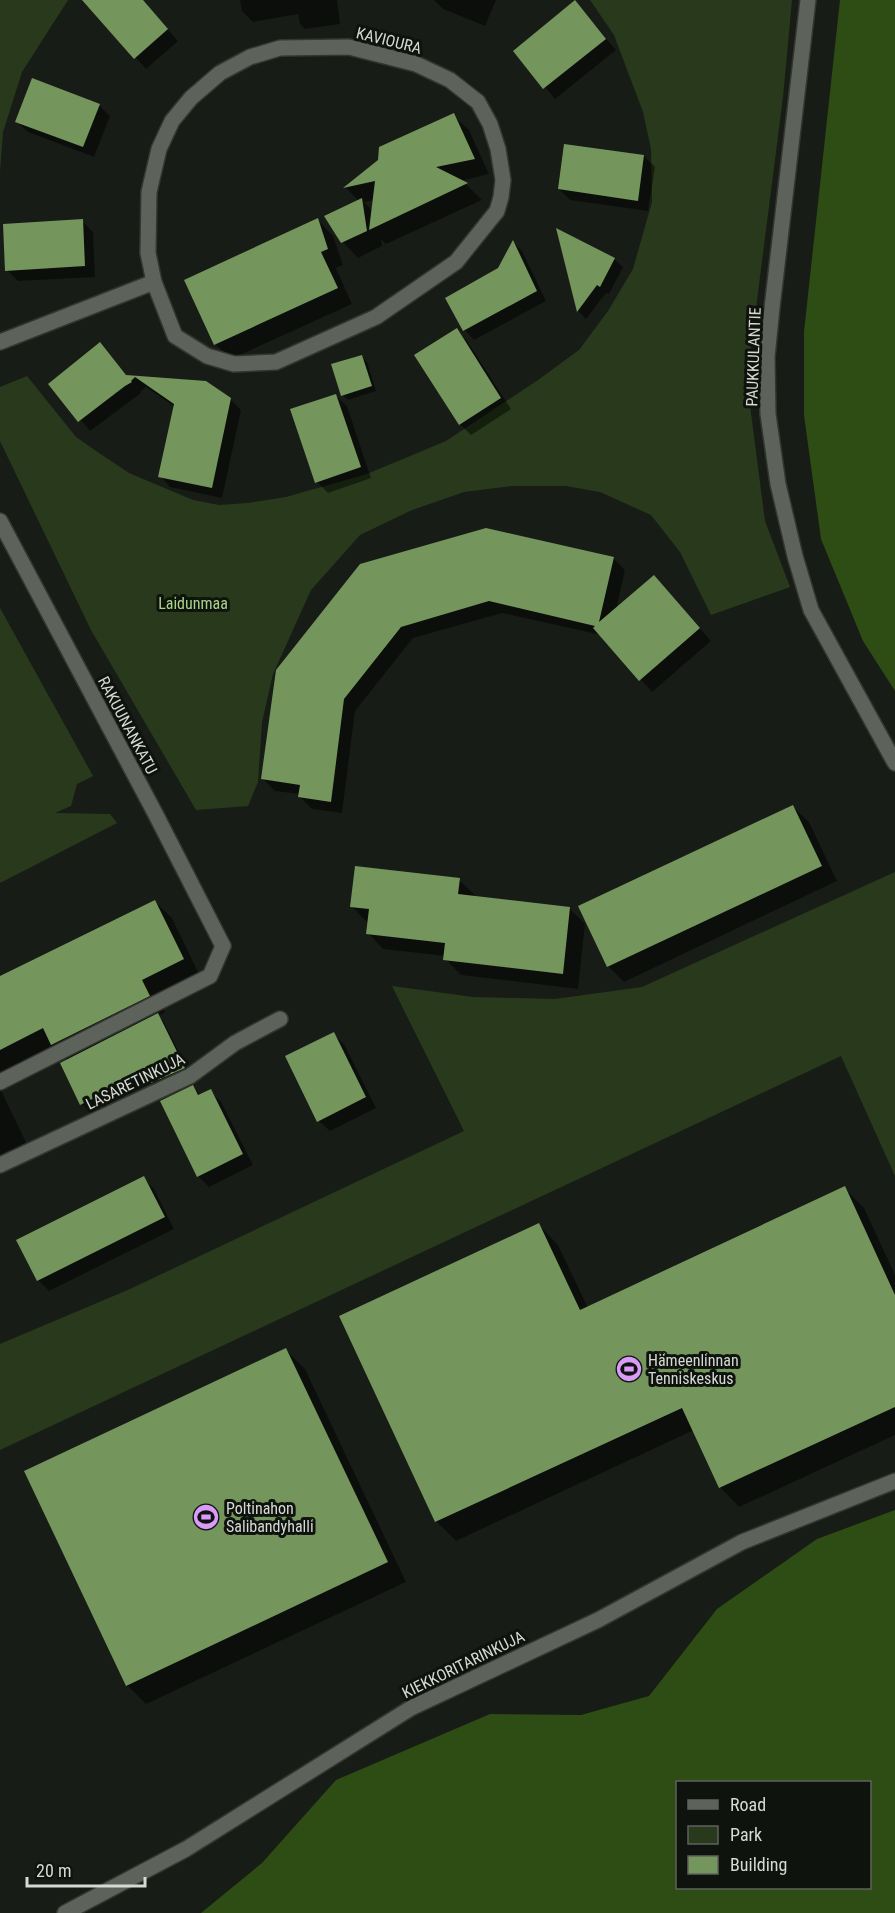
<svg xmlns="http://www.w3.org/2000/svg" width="895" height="1913" viewBox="0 0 895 1913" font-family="'Roboto Condensed',sans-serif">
  <rect width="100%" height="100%" fill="#181c16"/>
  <g fill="#293a1c">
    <polygon points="0,0 68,0 22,72 3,132 0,172"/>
    <polygon points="590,0 792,0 783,97 750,355 749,398 765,521 790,587 711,615 680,552 651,515 600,492 566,486 512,486 464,492 412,510 360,535 311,590 273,674 262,722 258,782 248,806 196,810 91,630 0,441 0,387 27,376 76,437 99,453 129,473 193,500 219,505 248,503 286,497 367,474 446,441 538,380 579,350 608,311 633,269 652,202 651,149 643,112 614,35"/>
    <polygon points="0,608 93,776 77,784 71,806 55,813 110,814 117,823 0,883"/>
    <polygon points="895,872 895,1176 841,1056 0,1450 0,1344 130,1289 464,1131 392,986 473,997 555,999 642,987"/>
  </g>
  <g fill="#2e4d15" fill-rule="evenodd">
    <polygon points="840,0 895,0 895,691 863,641 821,539 804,415 804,332"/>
    <path d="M895 1510V1913H201L262 1863 336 1780 490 1714 581 1715 649 1696 717 1609 817 1539ZM870 1782V1888H678V1782Z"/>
  </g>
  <g fill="#0007" fill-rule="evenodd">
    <polygon points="92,0 142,0 178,41 146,69 88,4"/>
    <polygon points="240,0 337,0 340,24 305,29 300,24 298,14 253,22 242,11"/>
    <polygon points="434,0 496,0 485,26 443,9"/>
    <polygon points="575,3 616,50 555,99 515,51"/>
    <polygon points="99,105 110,116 94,157 28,132 17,122"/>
    <path d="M453 115 469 130 489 174 460 181 467 185 482 200 386 244 381 239 382 246 358 258 343 242 359 201 346 188 379 161ZM375 200 373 211 364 202Z"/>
    <polygon points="644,156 655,167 648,211 570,200 559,189"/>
    <polygon points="318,220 333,236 343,265 336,268 352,304 231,359 215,344"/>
    <polygon points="82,221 93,232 95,277 18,281 7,270"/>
    <polygon points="559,231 614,259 623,267 609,294 606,293 586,319 578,311"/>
    <polygon points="513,242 522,251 546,301 474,340 465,330"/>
    <polygon points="457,330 467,341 511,409 471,435 460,424"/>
    <polygon points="100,344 128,377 205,382 230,399 241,410 222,498 170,487 160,476 175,407 146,387 140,392 141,393 90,431 50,384"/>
    <polygon points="362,356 367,362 376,391 348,400 343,395"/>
    <polygon points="336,396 347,406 371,478 328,493 317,482"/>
    <polygon points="613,558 625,570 616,610 666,589 711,641 652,692 601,635 502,613 413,638 355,711 342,813 312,809 300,797 300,794 275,791 263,779 361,565"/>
    <polygon points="793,807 809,822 837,881 624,982 608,966"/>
    <polygon points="459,880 475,895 475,897 570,909 585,924 578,989 461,975 445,959 445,956 383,949 368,933 368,923 352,907"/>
    <polygon points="155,902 172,918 200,976 158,997 165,1012 159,1016 163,1020 189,1073 158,1088 150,1078 87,1109 82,1104 68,1060 55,1047 0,1074 0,978"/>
    <polygon points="333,1034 344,1044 376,1108 330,1131 319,1121"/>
    <polygon points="193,1087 201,1095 210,1091 221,1102 253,1165 209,1187 198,1176"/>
    <polygon points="0,1088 31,1153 0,1168"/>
    <polygon points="143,1178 154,1189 174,1229 49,1291 38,1280"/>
    <polygon points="844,1188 864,1208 895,1275 895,1435 739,1507 720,1487 694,1430 456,1541 436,1521 539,1225 558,1245 588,1308"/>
    <polygon points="286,1350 305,1369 406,1582 146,1704 127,1685"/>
  </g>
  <g fill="#74965d">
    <polygon points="82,0 143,0 168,29 134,59"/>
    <polygon points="575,0 606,39 543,89 513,51"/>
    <polygon points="32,78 100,104 83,147 15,122"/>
    <polygon points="454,113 475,159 436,167 468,183 369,230 375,181 343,188 378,160 379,147"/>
    <polygon points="564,144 644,155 638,201 558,189"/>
    <polygon points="362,198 367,231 341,243 324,216"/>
    <polygon points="318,218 328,249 321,252 338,288 214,345 184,280"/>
    <polygon points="83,219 85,266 5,271 3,224"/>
    <polygon points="556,228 615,258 600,287 597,285 577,312"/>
    <polygon points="513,240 537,291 463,331 445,298 498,268"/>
    <polygon points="457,328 501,398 459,425 414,355"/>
    <polygon points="100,342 126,375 206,381 231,398 212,488 158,477 174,404 135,377 131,381 132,382 125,386 78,422 48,384"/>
    <polygon points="362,355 372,386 341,396 331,364"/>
    <polygon points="336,394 361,467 315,483 290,409"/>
    <polygon points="486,528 614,557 599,622 654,575 700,628 639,681 593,628 595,626 489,601 401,627 344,699 331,802 298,797 300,785 261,779 276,670 360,564"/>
    <polygon points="793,805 822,866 607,967 578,906"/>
    <polygon points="355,866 460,878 458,894 570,907 563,974 443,960 445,943 366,934 369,909 350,907"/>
    <polygon points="155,900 184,959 142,980 150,996 51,1045 43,1028 0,1050 0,976"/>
    <polygon points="158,1013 185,1068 151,1083 146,1073 80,1105 60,1063"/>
    <polygon points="334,1032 366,1097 317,1122 285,1056"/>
    <polygon points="193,1085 198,1095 211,1089 243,1154 197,1177 160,1101"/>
    <polygon points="144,1176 165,1217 37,1281 16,1240"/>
    <polygon points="845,1186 895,1295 895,1407 719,1488 682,1408 435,1522 339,1316 539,1223 580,1310"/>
    <polygon points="286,1348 388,1562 126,1686 24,1471"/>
  </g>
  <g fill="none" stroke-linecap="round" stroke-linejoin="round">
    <g stroke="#323531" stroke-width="18">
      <polyline id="service" points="0,1082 210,976 223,946"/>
    </g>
    <g stroke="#323531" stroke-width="18">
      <g id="minor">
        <polyline points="808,0 772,308 767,357 768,414 778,484 795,556 811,610 895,763"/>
        <polyline points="0,342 154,282 175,336 207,356 234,364 276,362 376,317 456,262 497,211 501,197 503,180 498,149 490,124 478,102 450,80 416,64 349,47 280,48 250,57 220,73 191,98 172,121 159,149 149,192 148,253 154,282"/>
        <polyline points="0,521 156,815 223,946"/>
        <polyline points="0,1165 190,1076 235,1043 280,1019"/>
        <polyline points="65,1913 186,1849 411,1708 598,1620 742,1542 895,1481"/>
      </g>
    </g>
    <use href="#service" stroke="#5d625a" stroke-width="15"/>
    <use href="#minor" stroke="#5d625a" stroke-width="15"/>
  </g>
  <defs>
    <g id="stadium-disc" transform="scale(1.35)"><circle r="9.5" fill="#d89bf8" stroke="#0f130d"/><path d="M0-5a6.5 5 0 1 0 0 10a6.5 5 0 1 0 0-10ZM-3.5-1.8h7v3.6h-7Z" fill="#111"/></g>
  </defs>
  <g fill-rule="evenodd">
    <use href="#stadium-disc" x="629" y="1369"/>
    <use href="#stadium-disc" x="206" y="1517"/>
  </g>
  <g text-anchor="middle" stroke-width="6" stroke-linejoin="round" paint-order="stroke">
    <g font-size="16" fill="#d6d9d4" stroke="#0f130d">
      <text transform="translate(389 40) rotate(14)" y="6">KAVIOURA</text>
      <text transform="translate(753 357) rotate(-88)" y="6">PAUKKULANTIE</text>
      <text transform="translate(128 725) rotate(62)" y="6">RAKUUNANKATU</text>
      <text transform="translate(135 1081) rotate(-26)" y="6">LASARETINKUJA</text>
      <text transform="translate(463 1664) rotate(-26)" y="6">KIEKKORITARINKUJA</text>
    </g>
    <g font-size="16" fill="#a6d685" stroke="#0f130d">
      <text x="193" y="609">Laidunmaa</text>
    </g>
    <g font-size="16" fill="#d6d9d4" stroke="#0f130d" text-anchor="start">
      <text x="648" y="1366">Hämeenlinnan<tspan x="648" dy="18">Tenniskeskus</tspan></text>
      <text x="226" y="1514">Poltinahon<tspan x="226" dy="18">Salibandyhalli</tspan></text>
    </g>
  </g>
  <rect x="676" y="1781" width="195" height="108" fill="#0f130d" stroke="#5f625d" stroke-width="1.5"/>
  <rect x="688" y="1800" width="30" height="9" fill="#5d625a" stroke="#5f625d" stroke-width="1.5"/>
  <text x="730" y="1811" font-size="18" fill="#d6d9d4">Road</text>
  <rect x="688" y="1826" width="30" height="18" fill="#293a1c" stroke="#5f625d" stroke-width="1.5"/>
  <text x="730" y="1841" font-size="18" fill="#d6d9d4">Park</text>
  <rect x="688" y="1856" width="30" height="18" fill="#74965d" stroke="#5f625d" stroke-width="1.5"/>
  <text x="730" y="1871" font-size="18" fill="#d6d9d4">Building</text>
  <path d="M27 1877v9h118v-9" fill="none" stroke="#d6d9d4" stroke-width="3"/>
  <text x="36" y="1877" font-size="18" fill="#d6d9d4" stroke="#0f130d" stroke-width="4.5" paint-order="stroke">20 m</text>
</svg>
